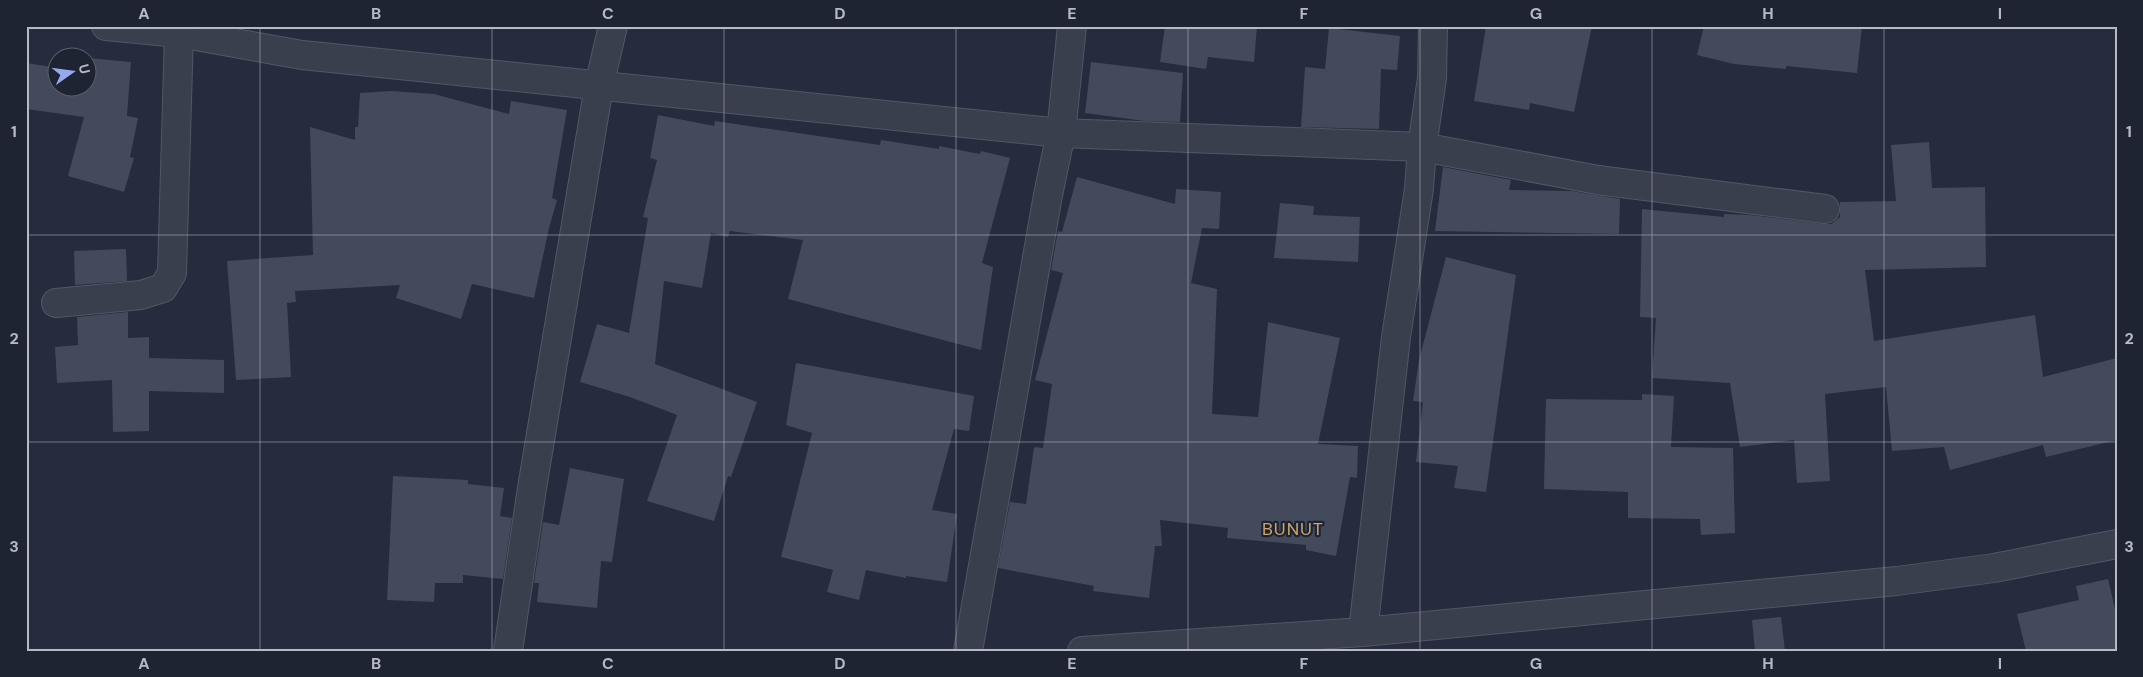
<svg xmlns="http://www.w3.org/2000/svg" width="2143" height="677" viewBox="0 0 2143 677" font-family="'DM Sans',sans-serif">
  <rect width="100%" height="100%" fill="#262c3d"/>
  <g fill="#434a5b">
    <polygon points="1165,26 1257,26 1254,62 1208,57 1206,69 1160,62"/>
    <polygon points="1486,26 1592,26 1574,112 1530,103 1529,110 1474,101"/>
    <polygon points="1704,26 1862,26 1857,73 1786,66 1786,69 1734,64 1697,55"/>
    <polygon points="1329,28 1400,36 1397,70 1381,69 1379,129 1301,127 1305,67 1325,69"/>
    <polygon points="88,58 131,62 127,116 138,118 130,157 134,158 124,192 68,176 84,117 26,109 26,63 58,68 58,88 88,88"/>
    <polygon points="1091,62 1183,73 1180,122 1145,121 1085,113"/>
    <polygon points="391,91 434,94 509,114 511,101 567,110 552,198 557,200 549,228 534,298 472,284 461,319 396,298 400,285 295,291 296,302 287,303 291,377 236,380 227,261 313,255 310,127 355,140 355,127 358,127 360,93"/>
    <polygon points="658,115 714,126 715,121 880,145 881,140 939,149 939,146 980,154 981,151 1010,158 982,263 993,267 981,350 788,299 803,240 730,231 728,237 711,233 702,288 664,281 655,364 757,402 731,477 728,476 714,521 647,501 677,415 630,397 580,382 597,324 629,333 648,218 643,217 657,160 650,158"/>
    <polygon points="1929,142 1932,188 1985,187 1986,267 1865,270 1874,341 2035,315 2043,377 2117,358 2117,440 2046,457 2043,445 1950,470 1944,447 1892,451 1886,387 1825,394 1830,481 1797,483 1794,440 1740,447 1730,383 1652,378 1656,318 1640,317 1642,209 1724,217 1724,214 1750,215 1823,224 1831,224 1840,217 1840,202 1896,201 1891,145"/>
    <polygon points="1443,167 1511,180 1509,190 1572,191 1620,199 1619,234 1435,231"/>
    <polygon points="1077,177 1175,204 1176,189 1221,192 1219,229 1202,228 1191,283 1217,289 1212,414 1258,417 1268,322 1340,338 1318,444 1358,446 1357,478 1350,477 1336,556 1306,550 1306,545 1227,538 1228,528 1160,520 1162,546 1155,546 1149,598 1093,591 1094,586 998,568 1010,502 1026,504 1034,447 1043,448 1052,384 1035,380 1063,273 1051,270 1058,231 1062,232"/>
    <polygon points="1280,203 1314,206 1313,215 1360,217 1358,262 1274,258"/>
    <polygon points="126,249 127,281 75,285 74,251"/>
    <polygon points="1446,257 1516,275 1486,492 1454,488 1458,466 1416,462 1423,402 1413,401 1419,360"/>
    <polygon points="128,312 128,338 149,337 149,358 224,360 224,393 149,391 149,431 113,432 112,380 57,383 55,347 78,345 77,317"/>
    <polygon points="796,363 974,396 969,431 954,429 932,510 957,514 947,582 906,576 906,578 866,570 859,600 827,592 833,570 781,557 812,433 786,425"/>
    <polygon points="1642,394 1674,396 1671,447 1733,448 1735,533 1701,535 1700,519 1628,518 1628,492 1544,489 1546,399 1642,400"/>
    <polygon points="570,468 624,479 612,562 601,561 597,608 537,602 539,583 534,583 543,522 559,525"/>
    <polygon points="393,476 468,480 468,484 504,488 500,516 512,518 503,579 463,575 463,583 435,583 434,602 387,600"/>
    <polygon points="2108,579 2117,618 2117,651 2026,651 2017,614 2079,600 2076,586"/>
    <polygon points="1781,617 1785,651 1755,651 1752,620"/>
  </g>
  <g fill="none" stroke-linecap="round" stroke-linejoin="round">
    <g stroke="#525765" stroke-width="30">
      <g id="minor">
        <polyline points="106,26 179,33 302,55 1061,133 1422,147 1598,180 1825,209"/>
        <polyline points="56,303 141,295 163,288 172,273 179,33"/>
        <polyline points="1363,632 1396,337 1419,189 1422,147 1432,78 1433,26"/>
        <polyline points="508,651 532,488 599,86 613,26"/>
        <polyline points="968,651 1048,195 1061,133 1072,26"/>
        <polyline points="1082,651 1363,632 1897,581 1994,568 2117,544"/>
      </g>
    </g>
    <use href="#minor" stroke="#3a3f4d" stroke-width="28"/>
  </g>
  <path fill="none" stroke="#b6bac8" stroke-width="1" stroke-opacity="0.55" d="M260 26V651M492 26V651M724 26V651M956 26V651M1188 26V651M1420 26V651M1652 26V651M1884 26V651M26 235H2117M26 442H2117"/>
  <g text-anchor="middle" stroke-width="4.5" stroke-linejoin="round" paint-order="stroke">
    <g font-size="18" letter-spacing="1" fill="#cda56c" stroke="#1f2432">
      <text x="1293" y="535">BUNUT</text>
    </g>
  </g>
  <rect width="2143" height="677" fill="none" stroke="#1f2432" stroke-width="55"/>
  <g transform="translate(72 72) rotate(76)"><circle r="24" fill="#1f2432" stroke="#5b606e"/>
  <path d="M0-4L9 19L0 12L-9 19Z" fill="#93a9f0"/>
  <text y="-8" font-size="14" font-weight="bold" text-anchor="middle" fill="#b6bac8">U</text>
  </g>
  <rect x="28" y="28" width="2088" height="622" fill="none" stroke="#b6bac8" stroke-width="2"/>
  <g font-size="16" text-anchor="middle" font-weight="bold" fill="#b6bac8">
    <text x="144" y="19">A</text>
    <text x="376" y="19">B</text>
    <text x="608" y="19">C</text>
    <text x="840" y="19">D</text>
    <text x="1072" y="19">E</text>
    <text x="1304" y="19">F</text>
    <text x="1536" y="19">G</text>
    <text x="1768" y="19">H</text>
    <text x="2000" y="19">I</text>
    <text x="14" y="137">1</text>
    <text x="2129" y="137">1</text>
    <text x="14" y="344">2</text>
    <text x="2129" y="344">2</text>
    <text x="14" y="552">3</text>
    <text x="2129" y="552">3</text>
    <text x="144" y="669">A</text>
    <text x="376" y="669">B</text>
    <text x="608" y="669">C</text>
    <text x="840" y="669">D</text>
    <text x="1072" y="669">E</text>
    <text x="1304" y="669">F</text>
    <text x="1536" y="669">G</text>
    <text x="1768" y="669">H</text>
    <text x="2000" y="669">I</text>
  </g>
</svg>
